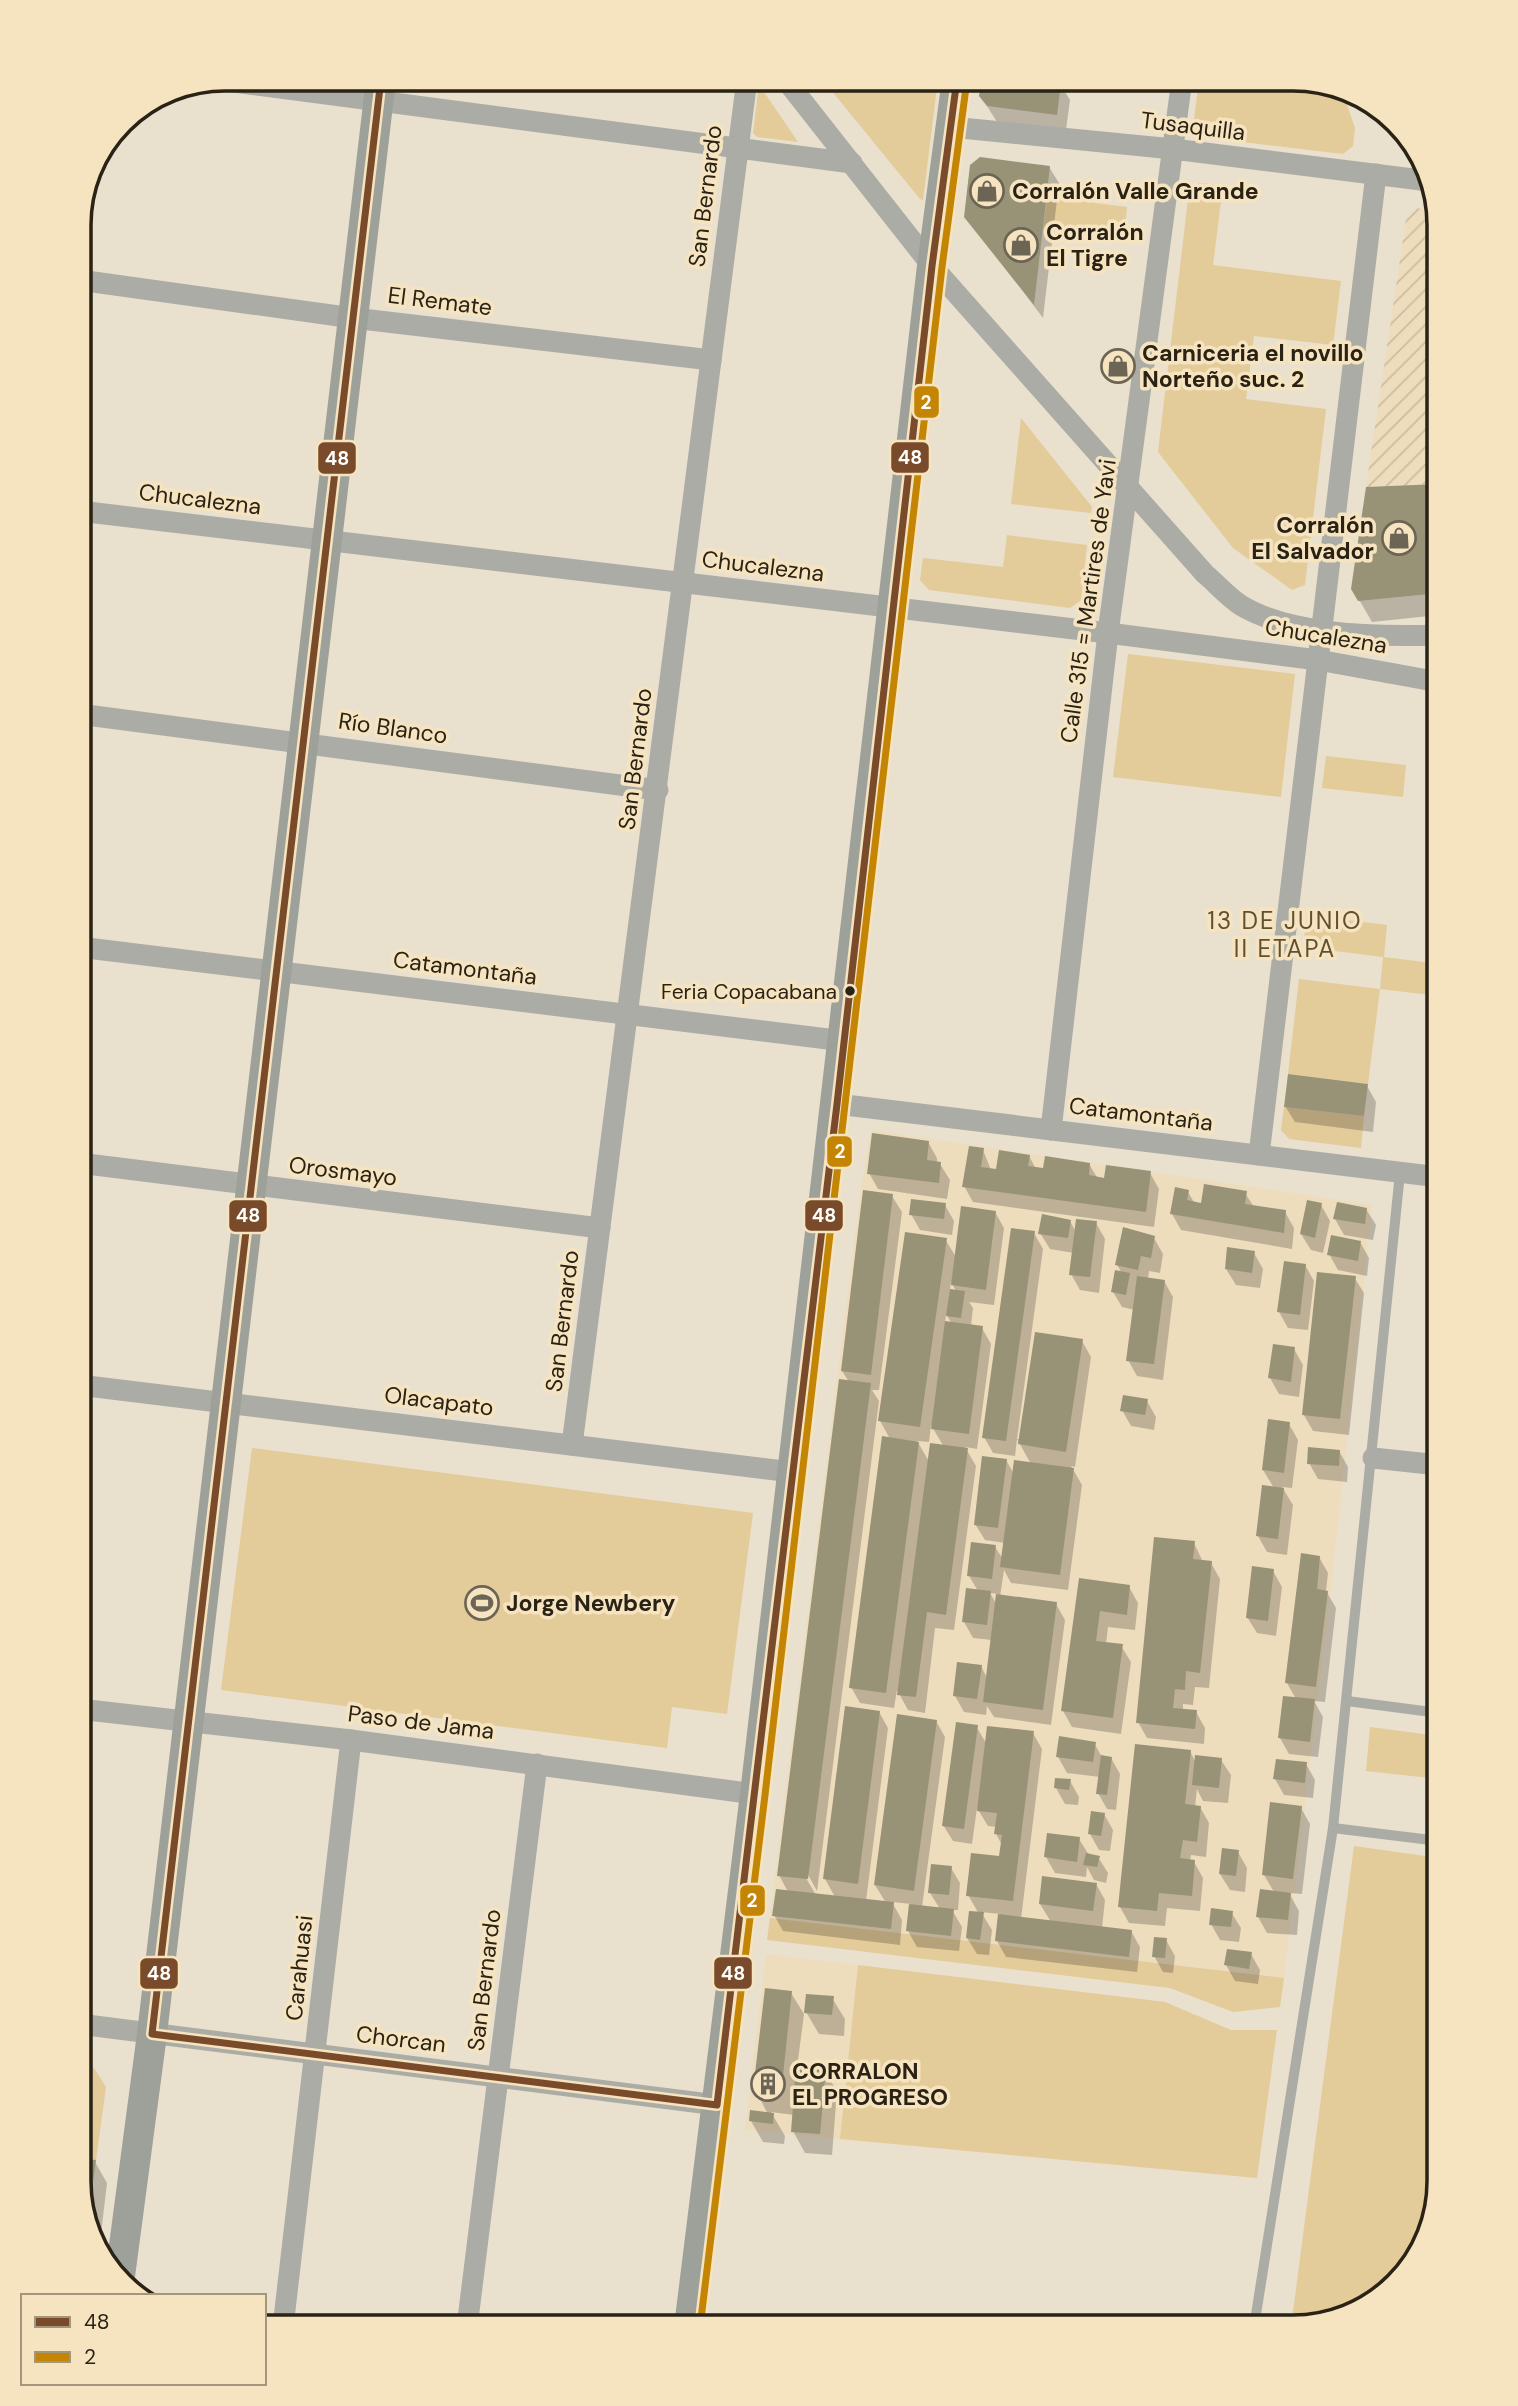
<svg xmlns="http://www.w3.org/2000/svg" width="1518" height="2406" viewBox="0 0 1518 2406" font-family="'DM Sans',sans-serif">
  <defs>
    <pattern id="industrial-furrows" width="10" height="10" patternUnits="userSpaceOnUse" patternTransform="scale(1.75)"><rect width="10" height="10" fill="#edddbc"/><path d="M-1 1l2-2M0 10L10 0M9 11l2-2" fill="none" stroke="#cbbda1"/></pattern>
  </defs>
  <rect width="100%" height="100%" fill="#e9e0cd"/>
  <g fill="#edddbc">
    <polygon points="871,1130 1372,1205 1331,1588 1284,1978 770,1918 861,1188"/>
    <polygon points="766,1954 858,1965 840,2139 745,2130"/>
  </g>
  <polygon fill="url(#industrial-furrows)" points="1417,208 1436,211 1439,225 1439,484 1366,487 1406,219"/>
  <g fill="#e3cb9a">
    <polygon points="822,79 938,79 923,200 920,199"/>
    <polygon points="1199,79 1303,79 1343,93 1355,128 1353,146 1343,154 1201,137 1193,127"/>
    <polygon points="762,89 798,142 757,137 753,133 758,92"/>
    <polygon points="1199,183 1223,185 1213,265 1341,281 1333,345 1254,336 1246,399 1326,409 1305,585 1292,590 1233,548 1158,452 1189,191"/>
    <polygon points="1047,197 1127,207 1124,240 1043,229"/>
    <polygon points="1021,418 1092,507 1091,513 1011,504"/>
    <polygon points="1007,535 1087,545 1081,600 1070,608 929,590 920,580 923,558 1003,567"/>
    <polygon points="1128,654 1295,674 1281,797 1113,777"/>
    <polygon points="1326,756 1406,765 1403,797 1322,788"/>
    <polygon points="1307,915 1387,925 1384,957 1439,964 1439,996 1380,989 1368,1084 1288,1074 1299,979 1380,989 1383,957 1303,947"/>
    <polygon points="1284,1107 1364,1116 1361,1148 1289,1139 1281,1130"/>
    <polygon points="252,1448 753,1513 727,1714 672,1707 667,1748 221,1690"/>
    <polygon points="1370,1727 1439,1736 1439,1779 1366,1771"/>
    <polygon points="1354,1846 1439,1858 1439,2182 1415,2262 1358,2312 1291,2327"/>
    <polygon points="770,1918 1284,1978 1280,2007 1233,2012 1170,1988 767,1940"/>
    <polygon points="858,1965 1165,2002 1231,2030 1277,2030 1257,2178 840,2139"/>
    <polygon points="79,2065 94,2068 106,2087 96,2160 79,2158"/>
  </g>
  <g fill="#0003" fill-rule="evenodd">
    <polygon points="982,79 1060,84 1070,100 1066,130 997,122 980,95"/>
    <polygon points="1049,167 1059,183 1043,318 966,216"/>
    <polygon points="1439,486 1439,615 1372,622 1353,589 1368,488"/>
    <polygon points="1367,1086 1376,1102 1373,1132 1295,1122 1285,1106"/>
    <polygon points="928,1142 937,1158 937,1163 940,1164 950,1180 947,1199 878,1189 869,1173"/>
    <polygon points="983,1150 991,1170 998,1171 1029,1156 1036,1169 1045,1170 1089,1164 1098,1179 1150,1173 1159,1189 1154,1227 973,1202 964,1186"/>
    <polygon points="1188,1192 1195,1204 1203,1205 1245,1193 1254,1207 1285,1212 1294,1228 1292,1249 1181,1230 1172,1214"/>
    <polygon points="892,1196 902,1212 879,1390 872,1390 879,1401 817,1891 806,1871 803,1873 816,1895 835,1897 825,1879 879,1712 888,1728 866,1901 886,1903 875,1885 936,1721 945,1737 922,1907 940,1909 930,1893 951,1868 960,1883 958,1910 952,1910 962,1927 959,1951 917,1947 908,1931 911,1904 892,1902 902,1920 900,1945 783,1931 774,1915 788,1892 779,1875 849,1382 842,1371"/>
    <polygon points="945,1205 954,1221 952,1235 920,1230 911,1214"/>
    <polygon points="1321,1205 1330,1221 1323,1253 1311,1250 1301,1234"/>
    <polygon points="1366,1209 1376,1225 1373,1240 1344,1235 1335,1219"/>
    <path d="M995 1212 1004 1228 994 1305 969 1302 973 1308 971 1326 982 1328 991 1344 977 1449 965 1447 976 1466 954 1630 935 1628 925 1713 908 1710 897 1690 894 1708 860 1703 851 1687 890 1439 879 1419 945 1239 956 1257ZM951 1282 956 1291 950 1290ZM946 1314 952 1324 945 1323ZM931 1425 944 1447 930 1463 917 1441 929 1442Z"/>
    <polygon points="1070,1221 1076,1232 1096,1223 1105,1239 1099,1293 1080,1290 1071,1274 1074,1253 1050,1249 1040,1233"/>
    <path d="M1034 1233 1043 1249 1017 1439H1021L1082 1341 1091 1357 1075 1467 1071 1466 1082 1485 1068 1590 1011 1583 1004 1570 1000 1597 1056 1604 1065 1620 1051 1725 994 1717 987 1706 986 1715 964 1712 955 1696 981 1666 987 1678 992 1640 973 1638 964 1622 978 1591 969 1576 995 1547 1003 1559 1005 1543 985 1540 975 1524 1006 1460 1014 1474 1031 1464 1017 1439 1015 1456 993 1453 984 1437ZM990 1593 998 1594 997 1605Z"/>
    <polygon points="1154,1238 1163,1254 1160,1273 1149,1271 1148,1279 1164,1281 1173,1297 1163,1380 1137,1376 1128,1360 1135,1310 1122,1307 1113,1292 1122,1273 1117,1265"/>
    <polygon points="1360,1242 1369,1258 1367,1276 1338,1270 1329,1254"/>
    <polygon points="1254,1253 1263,1269 1260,1288 1236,1285 1226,1269"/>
    <polygon points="1305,1265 1314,1281 1308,1330 1288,1328 1279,1312"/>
    <polygon points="1354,1277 1364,1293 1349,1435 1313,1431 1304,1415"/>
    <polygon points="1294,1349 1303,1365 1299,1397 1279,1394 1270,1378"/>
    <polygon points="1147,1401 1156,1417 1154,1430 1131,1426 1122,1410"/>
    <polygon points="1289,1424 1298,1440 1292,1488 1282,1487 1293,1505 1287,1555 1267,1552 1258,1536 1274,1488 1263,1470"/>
    <polygon points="1339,1451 1348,1467 1347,1482 1318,1479 1309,1463"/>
    <polygon points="1194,1543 1203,1562 1211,1563 1220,1579 1209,1688 1195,1687 1193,1705 1183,1704 1183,1710 1196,1712 1205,1728 1204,1744 1147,1738 1138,1722"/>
    <polygon points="1319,1557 1328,1573 1326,1591 1336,1608 1325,1702 1314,1701 1323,1717 1318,1757 1289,1754 1280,1738 1296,1699 1287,1683"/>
    <polygon points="1273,1571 1282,1587 1276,1636 1257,1633 1247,1617"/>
    <polygon points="1080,1580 1129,1587 1138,1603 1135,1630 1108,1627 1106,1644 1121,1646 1131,1662 1121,1734 1072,1727 1063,1711"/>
    <polygon points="976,1726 986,1743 1033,1733 1042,1749 1021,1919 1051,1922 1040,1904 1096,1884 1105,1900 1102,1928 1131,1931 1140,1947 1137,1972 1006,1957 997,1941 1000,1914 981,1912 992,1930 989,1955 977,1954 967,1938 979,1914 968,1895 1000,1858 1002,1845 996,1834 997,1827 988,1826 977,1808 972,1844 953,1841 943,1825"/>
    <polygon points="1094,1743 1102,1757 1111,1758 1120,1774 1116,1810 1107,1809 1098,1793 1100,1777 1067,1773 1058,1757"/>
    <polygon points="1190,1751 1196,1763 1221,1760 1231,1775 1228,1803 1203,1801 1197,1789 1195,1807 1200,1807 1209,1823 1206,1857 1191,1855 1190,1861 1194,1862 1203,1878 1200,1911 1167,1908 1165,1926 1129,1923 1120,1907"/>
    <polygon points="1306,1764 1315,1780 1313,1798 1284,1795 1275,1779"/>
    <polygon points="1070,1781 1079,1797 1078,1805 1065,1804 1056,1788"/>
    <polygon points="1301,1808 1310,1824 1302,1894 1289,1893 1299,1911 1297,1935 1267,1933 1258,1917 1274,1892 1264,1875"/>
    <polygon points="1104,1814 1113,1830 1110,1851 1099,1850 1090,1834"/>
    <polygon points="1079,1839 1089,1855 1098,1857 1108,1873 1106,1883 1094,1880 1087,1867 1086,1877 1055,1873 1046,1857"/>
    <polygon points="1238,1852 1247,1868 1245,1892 1230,1890 1220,1874"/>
    <polygon points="1231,1912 1241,1928 1239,1942 1220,1940 1211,1924"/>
    <polygon points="1166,1940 1175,1956 1173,1973 1163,1972 1154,1956"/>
    <polygon points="1251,1954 1260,1970 1258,1984 1235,1981 1226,1965"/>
    <polygon points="791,1993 804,2014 797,2068 824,2070 837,2091 832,2155 805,2153 793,2131 794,2115 771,2112 785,2136 784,2144 763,2142 751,2121 768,2114 755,2090"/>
    <polygon points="832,1998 845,2019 844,2036 819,2034 806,2012"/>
    <polygon points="79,2160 95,2162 107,2183 99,2251 94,2246 79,2181"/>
  </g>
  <g fill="#989277">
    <polygon points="981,79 1061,83 1057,115 987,106 979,96"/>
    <polygon points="980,157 1050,166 1034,305 964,217 970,165"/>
    <polygon points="1439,484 1439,593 1358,601 1351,589 1366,487"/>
    <polygon points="1288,1074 1368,1084 1364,1116 1284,1107"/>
    <polygon points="872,1133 929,1141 927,1160 941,1162 939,1183 867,1174"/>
    <polygon points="969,1146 984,1148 981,1167 996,1169 999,1150 1030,1155 1028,1166 1043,1168 1045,1156 1090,1163 1089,1175 1104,1178 1106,1165 1151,1171 1146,1212 962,1187"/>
    <polygon points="1204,1184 1247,1191 1245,1204 1286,1210 1284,1233 1170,1214 1175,1187 1189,1190 1187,1200 1201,1203"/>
    <polygon points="863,1190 893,1194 871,1375 841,1371"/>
    <polygon points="911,1199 946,1203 944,1219 909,1215"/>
    <polygon points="1307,1200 1322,1203 1315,1238 1300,1234"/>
    <polygon points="1337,1202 1367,1208 1365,1224 1333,1219"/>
    <polygon points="961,1206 996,1211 986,1290 951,1285"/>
    <polygon points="1042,1214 1071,1220 1068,1238 1038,1234"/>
    <polygon points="1076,1219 1097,1221 1090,1277 1069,1275"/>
    <polygon points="1123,1227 1155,1236 1151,1258 1141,1256 1138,1270 1115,1265"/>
    <polygon points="1011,1228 1035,1231 1006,1441 982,1438"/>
    <polygon points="905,1232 947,1238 920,1427 878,1421"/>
    <polygon points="1331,1235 1361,1241 1358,1261 1327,1255"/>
    <polygon points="1227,1247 1255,1251 1252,1273 1225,1269"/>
    <polygon points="1284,1261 1306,1264 1300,1315 1277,1312"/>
    <polygon points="1115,1270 1130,1273 1126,1295 1111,1292"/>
    <polygon points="1317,1272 1356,1276 1340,1419 1302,1415"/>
    <polygon points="1137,1276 1165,1280 1154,1364 1126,1361"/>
    <polygon points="950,1289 965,1291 961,1318 946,1316"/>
    <polygon points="945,1321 983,1326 969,1434 931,1429"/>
    <polygon points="1035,1332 1083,1339 1066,1452 1018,1444"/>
    <polygon points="1273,1344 1295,1347 1291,1382 1268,1378"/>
    <polygon points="839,1379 871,1383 808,1879 777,1876"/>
    <polygon points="1123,1395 1148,1399 1145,1415 1120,1411"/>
    <polygon points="1268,1419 1290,1422 1284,1473 1262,1470"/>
    <polygon points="882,1436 919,1442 886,1693 849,1688"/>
    <polygon points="930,1443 968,1448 946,1615 927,1612 916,1697 897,1695"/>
    <polygon points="1308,1447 1340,1450 1339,1466 1307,1464"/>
    <polygon points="982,1456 1007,1459 998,1528 974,1525"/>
    <polygon points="1014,1460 1074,1468 1060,1575 1000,1567"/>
    <polygon points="1262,1485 1284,1488 1278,1539 1256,1536"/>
    <polygon points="1154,1537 1195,1541 1193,1559 1212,1561 1200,1673 1186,1671 1185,1690 1175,1689 1173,1708 1197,1710 1195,1729 1136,1723"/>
    <polygon points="971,1542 996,1545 992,1579 967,1576"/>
    <polygon points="1301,1553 1320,1556 1317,1589 1328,1591 1316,1687 1285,1683"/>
    <polygon points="1252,1566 1274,1569 1268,1621 1246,1618"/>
    <polygon points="1079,1578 1130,1585 1127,1615 1100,1611 1096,1641 1123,1644 1113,1718 1061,1711"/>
    <polygon points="966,1588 991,1591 987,1625 962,1622"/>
    <polygon points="996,1594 1057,1602 1043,1710 983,1702"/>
    <polygon points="957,1662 982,1665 977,1699 953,1696"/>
    <polygon points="1283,1696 1315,1699 1310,1742 1278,1738"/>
    <polygon points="845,1706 880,1711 858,1884 823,1879"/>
    <polygon points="897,1714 937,1720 914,1891 874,1885"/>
    <polygon points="956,1722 978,1725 964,1829 942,1826"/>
    <polygon points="987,1726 1034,1731 1013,1901 966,1896 971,1853 999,1856 1002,1835 994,1834 997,1813 977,1811"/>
    <polygon points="1059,1736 1096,1742 1093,1762 1056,1757"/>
    <polygon points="1135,1744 1191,1750 1185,1804 1201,1806 1197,1842 1183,1840 1180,1858 1195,1860 1192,1896 1159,1893 1157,1911 1118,1907"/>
    <polygon points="1101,1755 1112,1757 1107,1795 1096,1794"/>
    <polygon points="1195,1755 1222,1758 1219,1788 1192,1785"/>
    <polygon points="1276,1759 1307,1762 1305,1783 1273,1779"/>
    <polygon points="1055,1778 1071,1779 1069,1790 1054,1788"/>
    <polygon points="1270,1802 1302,1806 1293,1879 1262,1875"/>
    <polygon points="1091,1811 1105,1813 1101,1836 1088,1834"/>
    <polygon points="1047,1833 1080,1837 1077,1862 1044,1857"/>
    <polygon points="1222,1848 1239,1850 1236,1876 1219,1874"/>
    <polygon points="1086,1853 1100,1856 1097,1867 1083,1865"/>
    <polygon points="931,1864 952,1866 949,1895 928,1893"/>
    <polygon points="1042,1876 1097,1883 1093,1911 1039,1904"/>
    <polygon points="776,1889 894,1902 891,1929 772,1916"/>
    <polygon points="1260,1889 1291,1893 1288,1920 1256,1917"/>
    <polygon points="909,1904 954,1909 951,1936 906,1931"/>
    <polygon points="1211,1908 1233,1911 1231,1927 1209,1925"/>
    <polygon points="969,1911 984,1912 980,1940 966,1938"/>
    <polygon points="998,1914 1132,1930 1129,1957 995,1941"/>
    <polygon points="1154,1937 1167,1938 1165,1958 1152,1957"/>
    <polygon points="1227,1949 1252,1952 1249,1969 1224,1965"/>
    <polygon points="765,1988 792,1991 781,2094 753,2091"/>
    <polygon points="806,1994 834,1996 832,2015 804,2013"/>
    <polygon points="796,2066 826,2068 820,2134 791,2132"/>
    <polygon points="750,2110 774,2113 773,2124 749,2121"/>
    <polygon points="79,2158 96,2160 88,2221 79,2181"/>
  </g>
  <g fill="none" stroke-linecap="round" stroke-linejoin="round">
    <g stroke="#aaaca5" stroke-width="10">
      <polyline points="1347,1701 1439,1713"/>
      <polyline points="1333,1828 1439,1841"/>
      <polyline points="1254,2327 1333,1828 1400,1173"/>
    </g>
    <g stroke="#aaaca5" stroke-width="21">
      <path d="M785 79 932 266 1205 574C1217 584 1229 598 1242 606 1293 636 1381 637 1439 635"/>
      <polyline points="218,80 852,163"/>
      <polyline points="951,127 1173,149 1429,181"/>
      <polyline points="79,280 353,318 711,360"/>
      <polyline points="79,511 1108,633 1318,660 1439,682"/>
      <polyline points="79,714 658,790"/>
      <polyline points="79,947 844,1041"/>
      <polyline points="837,1104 1439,1177"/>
      <polyline points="1051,1130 1108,633 1182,79"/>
      <polyline points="1259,1155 1376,174"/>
      <polyline points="79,1163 600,1228"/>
      <polyline points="79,1385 792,1472"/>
      <polyline points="572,1445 747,79"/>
      <polyline points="1373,1458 1439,1465"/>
      <polyline points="79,1709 351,1740 755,1794"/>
      <polyline points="79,2024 717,2105"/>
      <polyline points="283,2327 351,1740"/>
      <polyline points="467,2327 537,1764"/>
    </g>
    <g stroke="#9ea19a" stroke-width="30">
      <polyline points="120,2276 152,2034 381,79"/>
      <polyline points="689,2327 755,1794 932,266 957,79"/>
    </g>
    <g stroke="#f6e4c0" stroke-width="12">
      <polyline id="bus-1" points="381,79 152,2034 717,2105 837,1104 932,266 957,79"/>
    </g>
    <g stroke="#f6e4c0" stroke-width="12">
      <polyline id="bus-2" points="700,2327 765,1795 942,267 967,80"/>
    </g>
    <use href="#bus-1" stroke="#7a4b2a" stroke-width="7"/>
    <use href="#bus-2" stroke="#c48505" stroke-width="7"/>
  </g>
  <defs>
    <g id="shop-ring" transform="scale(1.75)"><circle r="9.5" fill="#f6e4c0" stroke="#6c6455" stroke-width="1.5"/><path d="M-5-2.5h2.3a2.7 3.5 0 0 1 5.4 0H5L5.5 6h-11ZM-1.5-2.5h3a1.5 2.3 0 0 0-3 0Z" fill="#6c6455"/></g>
    <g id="stadium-ring" transform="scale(1.75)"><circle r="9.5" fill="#f6e4c0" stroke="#6c6455" stroke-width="1.5"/><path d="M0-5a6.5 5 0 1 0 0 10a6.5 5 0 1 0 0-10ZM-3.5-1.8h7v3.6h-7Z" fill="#6c6455"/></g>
    <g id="building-ring" transform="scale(1.75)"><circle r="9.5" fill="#f6e4c0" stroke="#6c6455" stroke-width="1.5"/><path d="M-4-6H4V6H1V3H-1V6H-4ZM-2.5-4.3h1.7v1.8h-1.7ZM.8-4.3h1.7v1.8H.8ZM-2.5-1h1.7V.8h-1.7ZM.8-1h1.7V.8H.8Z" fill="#6c6455"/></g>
  </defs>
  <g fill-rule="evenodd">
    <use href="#shop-ring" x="987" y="191"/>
    <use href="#shop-ring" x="1021" y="245"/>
    <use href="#shop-ring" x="1118" y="366"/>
    <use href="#shop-ring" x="1399" y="538"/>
    <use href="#stadium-ring" x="482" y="1603"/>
    <use href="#building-ring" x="768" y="2084"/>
  </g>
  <circle fill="#292215" stroke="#f6e4c0" stroke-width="2.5" cx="850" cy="991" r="6"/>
  <g text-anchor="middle" stroke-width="7" stroke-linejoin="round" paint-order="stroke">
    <g font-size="21" fill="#292215" stroke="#f6e4c0" text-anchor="end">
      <text x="837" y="999">Feria Copacabana</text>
    </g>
    <g font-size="23" fill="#292215" stroke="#f6e4c0">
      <text transform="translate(1193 126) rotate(7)" y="8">Tusaquilla</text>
      <text transform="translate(705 196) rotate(-83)" y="8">San Bernardo</text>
      <text transform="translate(440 301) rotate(7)" y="8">El Remate</text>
      <text transform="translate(200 499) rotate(7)" y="8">Chucalezna</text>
      <text transform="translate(763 566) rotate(7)" y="8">Chucalezna</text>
      <text transform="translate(1088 601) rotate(-82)" y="8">Calle 315 = Martires de Yavi</text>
      <text transform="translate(1326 636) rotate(9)" y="8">Chucalezna</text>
      <text transform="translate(393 728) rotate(8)" y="8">Río Blanco</text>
      <text transform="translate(635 759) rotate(-83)" y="8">San Bernardo</text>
      <text transform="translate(465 968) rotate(7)" y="8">Catamontaña</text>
      <text transform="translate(1141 1114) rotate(7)" y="8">Catamontaña</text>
      <text transform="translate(343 1171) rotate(7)" y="8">Orosmayo</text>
      <text transform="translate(562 1321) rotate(-83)" y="8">San Bernardo</text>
      <text transform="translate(439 1401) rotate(7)" y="8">Olacapato</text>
      <text transform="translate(421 1722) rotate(7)" y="8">Paso de Jama</text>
      <text transform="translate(299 1968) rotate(-84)" y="8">Carahuasi</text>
      <text transform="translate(484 1980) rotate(-83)" y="8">San Bernardo</text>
      <text transform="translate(401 2039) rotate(7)" y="8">Chorcan</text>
    </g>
    <g font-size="23" font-weight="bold" fill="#292215" stroke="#f6e4c0" text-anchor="start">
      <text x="1012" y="199">Corralón Valle Grande</text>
      <text x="1046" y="240">Corralón<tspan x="1046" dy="26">El Tigre</tspan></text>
      <text x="1142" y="361">Carniceria el novillo<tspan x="1142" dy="26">Norteño suc. 2</tspan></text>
      <text x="1374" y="533" text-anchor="end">Corralón<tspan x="1374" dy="26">El Salvador</tspan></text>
      <text x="506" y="1611">Jorge Newbery</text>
      <text x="792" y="2079">CORRALON<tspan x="792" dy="26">EL PROGRESO</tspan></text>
    </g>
    <g font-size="24" letter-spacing="2" fill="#605031" stroke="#f6e4c0">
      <text x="1285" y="929">13 DE JUNIO<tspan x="1285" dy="28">II ETAPA</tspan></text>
    </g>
  </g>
  <path d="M0 0H1518V2406H0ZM225 91H1293A134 134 0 0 1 1427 225V2181A134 134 0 0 1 1293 2315H225A134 134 0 0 1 91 2181V225A134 134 0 0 1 225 91Z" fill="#f6e4c0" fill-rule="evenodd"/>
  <path fill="none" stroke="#292215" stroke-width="3.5" d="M225 91H1293A134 134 0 0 1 1427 225V2181A134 134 0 0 1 1293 2315H225A134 134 0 0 1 91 2181V225A134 134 0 0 1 225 91Z"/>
  <g stroke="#f6e4c0" stroke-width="2.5">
    <rect x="913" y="385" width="27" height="34" rx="7" fill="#c48505"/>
    <rect x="890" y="441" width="40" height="33" rx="7" fill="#7a4b2a"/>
    <rect x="317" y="441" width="40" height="34" rx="7" fill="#7a4b2a"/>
    <rect x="826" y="1135" width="27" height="33" rx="7" fill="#c48505"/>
    <rect x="804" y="1199" width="40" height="33" rx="7" fill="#7a4b2a"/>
    <rect x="228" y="1199" width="40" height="34" rx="7" fill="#7a4b2a"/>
    <rect x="739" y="1884" width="27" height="33" rx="7" fill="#c48505"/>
    <rect x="713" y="1956" width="40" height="34" rx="7" fill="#7a4b2a"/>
    <rect x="139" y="1957" width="40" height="33" rx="7" fill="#7a4b2a"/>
  </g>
  <g font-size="19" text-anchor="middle" font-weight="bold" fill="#fff">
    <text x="926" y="409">2</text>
    <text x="910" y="464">48</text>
    <text x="337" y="465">48</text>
    <text x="840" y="1158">2</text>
    <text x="824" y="1222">48</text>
    <text x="248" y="1222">48</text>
    <text x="752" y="1907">2</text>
    <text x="733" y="1980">48</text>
    <text x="159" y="1980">48</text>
  </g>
  <rect x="21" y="2294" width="245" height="91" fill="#f6e4c0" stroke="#a4967c" stroke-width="2"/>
  <rect x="35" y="2317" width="35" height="10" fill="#7a4b2a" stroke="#a4967c" stroke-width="2"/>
  <text x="84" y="2329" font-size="21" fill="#292215">48</text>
  <rect x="35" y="2352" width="35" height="10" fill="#c48505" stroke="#a4967c" stroke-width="2"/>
  <text x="84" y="2364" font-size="21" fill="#292215">2</text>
</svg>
